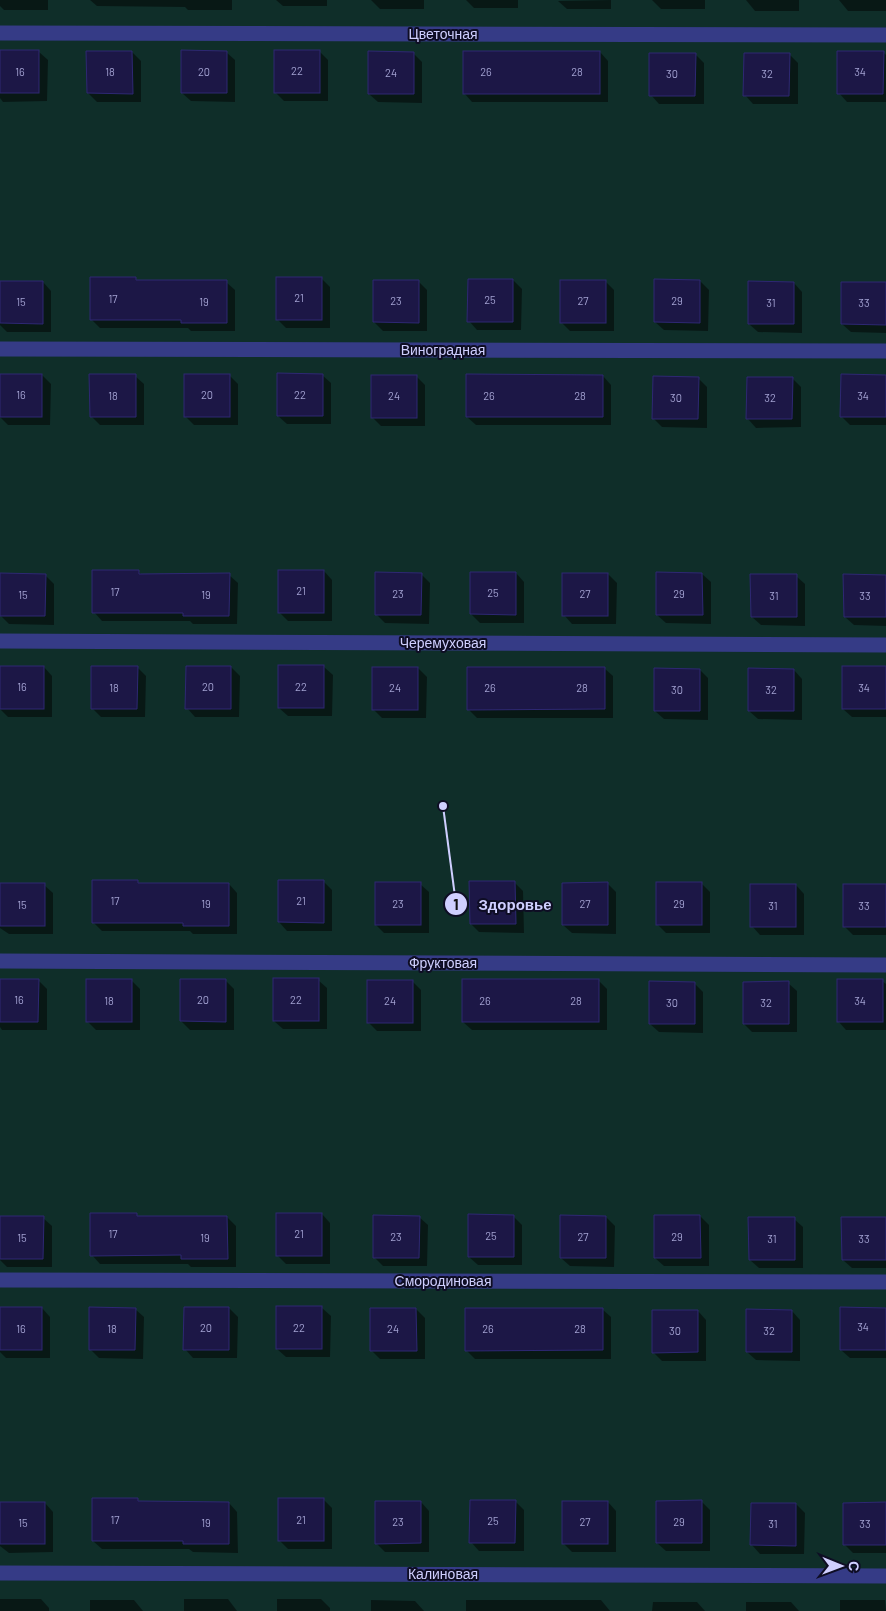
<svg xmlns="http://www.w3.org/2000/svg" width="886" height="1611" viewBox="0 0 886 1611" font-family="Barlow,sans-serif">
  <rect width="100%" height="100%" fill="#0e0d24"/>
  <rect fill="#0f2e29" x="0" y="0" width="886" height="1611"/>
  <g fill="#0007">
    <polygon points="0,0 48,0 48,10 4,10 0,6"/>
    <polygon points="90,0 232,0 232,10 188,10 185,7 97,6"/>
    <polygon points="276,0 327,0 327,6 283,6"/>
    <polygon points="371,0 424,0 424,9 380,9"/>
    <polygon points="466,0 518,0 518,8 474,8"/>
    <polygon points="611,0 611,9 567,9 558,1"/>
    <polygon points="652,0 705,0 705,9 661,9"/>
    <polygon points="746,0 799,0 799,11 755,11"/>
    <polygon points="839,0 886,0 886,11 848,11"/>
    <polygon points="319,51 328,60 328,101 284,101 275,92"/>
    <polygon points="0,52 39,52 48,60 47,101 3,102 0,98"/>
    <polygon points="132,52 141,61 141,102 97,102 88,93"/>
    <polygon points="226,52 235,60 235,102 191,101 182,93"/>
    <polygon points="600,52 608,61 608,102 472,102 464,93"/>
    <polygon points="883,52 886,55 886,102 847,102 839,93"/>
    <polygon points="413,53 422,62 422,103 378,102 369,94"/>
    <polygon points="695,54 704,63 704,104 659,104 651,95"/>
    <polygon points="789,54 798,63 798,104 753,104 745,95"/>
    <polygon points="321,278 330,287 330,328 286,328 277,319"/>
    <polygon points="136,279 138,281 226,282 235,290 235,331 191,331 188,328 100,328 91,319"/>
    <polygon points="513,280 522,289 521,330 477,330 469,321"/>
    <polygon points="418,281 427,290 427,331 383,331 374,322"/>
    <polygon points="605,281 614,290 614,331 570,331 561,322"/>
    <polygon points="700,281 709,290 708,331 664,330 655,322"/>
    <polygon points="0,282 43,282 51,291 51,332 7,332 0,325"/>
    <polygon points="794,283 802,292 802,333 758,332 749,324"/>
    <polygon points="886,283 886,333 851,332 842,324"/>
    <polygon points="0,375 42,375 51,384 50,425 8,425 0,417"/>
    <polygon points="229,375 238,384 238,425 194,425 185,416"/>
    <polygon points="322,375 331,383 331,424 287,424 278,416"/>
    <polygon points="135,376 144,384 144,425 100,425 91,416"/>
    <polygon points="416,376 425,385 425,426 381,426 372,417"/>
    <polygon points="603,376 611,385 611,425 476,425 467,417"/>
    <polygon points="886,376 886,425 850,425 842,417"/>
    <polygon points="698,378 707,387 707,428 662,427 654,419"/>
    <polygon points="792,378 801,387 801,427 756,428 748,419"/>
    <polygon points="138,571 142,575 229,575 238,583 237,624 193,624 190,621 102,621 94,612"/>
    <polygon points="324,571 332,580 332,621 288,621 279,612"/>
    <polygon points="516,573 524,582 524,623 480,623 471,614"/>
    <polygon points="421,574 430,583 429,624 385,623 377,615"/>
    <polygon points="608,574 617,583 616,624 572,624 564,615"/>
    <polygon points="702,574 711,582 711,624 666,623 657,615"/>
    <polygon points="45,575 54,584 54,625 9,624 1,616"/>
    <polygon points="796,576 805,584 805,626 761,625 752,617"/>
    <polygon points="886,576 886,626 854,625 845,617"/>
    <polygon points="0,667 44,667 52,676 52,717 8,717 0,709"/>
    <polygon points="137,667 146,676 145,717 101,717 93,709"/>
    <polygon points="231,667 240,676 239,717 195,717 187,708"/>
    <polygon points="324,667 333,675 332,716 288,716 279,708"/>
    <polygon points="418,668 427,677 426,718 382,718 373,709"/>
    <polygon points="604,668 613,676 613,718 477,718 468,709"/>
    <polygon points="886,668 886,717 852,717 843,709"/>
    <polygon points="700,670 708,678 708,720 664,719 655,711"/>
    <polygon points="794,670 802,679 802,720 758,719 749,711"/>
    <polygon points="137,881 140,884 229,884 237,893 237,934 193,934 190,931 102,931 93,922"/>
    <polygon points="323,881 332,890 332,931 287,931 279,922"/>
    <polygon points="515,883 523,891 524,933 479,932 471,924"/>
    <polygon points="0,884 44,885 53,893 53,934 9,934 0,928"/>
    <polygon points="420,884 429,892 429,933 384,933 376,925"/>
    <polygon points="608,884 616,892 616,934 572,933 563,925"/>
    <polygon points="702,884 710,892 710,933 666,933 657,924"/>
    <polygon points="796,885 804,894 804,935 760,935 752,926"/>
    <polygon points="886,886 886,935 853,935 844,926"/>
    <polygon points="0,980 38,980 47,989 47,1030 2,1030 0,1027"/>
    <polygon points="225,980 234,989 234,1030 190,1030 181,1021"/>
    <polygon points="318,980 327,988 327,1029 283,1029 274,1021"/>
    <polygon points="132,981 140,989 140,1030 96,1030 87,1021"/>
    <polygon points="412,981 421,990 421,1031 377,1031 368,1022"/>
    <polygon points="599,981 607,989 607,1030 472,1030 463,1022"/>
    <polygon points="882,981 886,984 886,1030 846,1030 838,1021"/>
    <polygon points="694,983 703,992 703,1033 659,1032 650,1024"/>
    <polygon points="788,983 797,991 797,1032 752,1032 744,1024"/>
    <polygon points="136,1214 139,1217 227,1217 236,1226 236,1267 191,1267 188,1264 100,1264 92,1255"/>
    <polygon points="322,1214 330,1223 330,1264 286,1264 277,1255"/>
    <polygon points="513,1216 522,1225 522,1265 478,1265 469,1257"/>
    <polygon points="700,1216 709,1225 709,1266 664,1266 655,1258"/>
    <polygon points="419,1217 428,1225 427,1266 383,1266 375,1258"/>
    <polygon points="606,1217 615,1226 614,1267 570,1266 561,1258"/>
    <polygon points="0,1218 43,1218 52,1226 52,1267 7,1267 0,1260"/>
    <polygon points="886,1218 886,1268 852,1268 843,1260"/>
    <polygon points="794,1219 803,1227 803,1268 759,1268 750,1260"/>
    <polygon points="0,1308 42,1308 50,1317 50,1358 6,1358 0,1352"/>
    <polygon points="229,1308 238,1317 237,1358 193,1358 185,1349"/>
    <polygon points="322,1308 331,1316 330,1357 286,1357 277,1349"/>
    <polygon points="135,1309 144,1317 143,1359 99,1358 91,1350"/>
    <polygon points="416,1309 425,1318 425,1359 380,1359 371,1350"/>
    <polygon points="602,1309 611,1317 611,1359 475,1359 466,1350"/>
    <polygon points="886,1309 886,1358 850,1358 841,1350"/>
    <polygon points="698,1311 706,1320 706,1361 662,1361 653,1352"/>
    <polygon points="792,1311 800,1320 800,1361 756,1360 747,1352"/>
    <polygon points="323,1499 332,1508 332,1549 288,1549 279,1540"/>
    <polygon points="138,1500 141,1502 229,1503 237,1512 238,1553 193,1552 189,1549 102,1549 93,1541"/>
    <polygon points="515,1501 524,1510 524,1551 479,1551 471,1542"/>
    <polygon points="421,1502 429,1511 429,1552 385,1552 376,1543"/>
    <polygon points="608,1502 616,1511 616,1552 572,1552 563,1543"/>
    <polygon points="702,1502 710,1510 710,1551 666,1551 657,1543"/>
    <polygon points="0,1503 45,1503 53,1512 53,1552 9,1553 0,1546"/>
    <polygon points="796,1504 805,1513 804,1554 760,1554 752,1545"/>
    <polygon points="886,1504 886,1553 853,1553 845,1545"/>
    <polygon points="0,1599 41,1599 49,1608 49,1611 0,1611"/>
    <polygon points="184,1599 228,1599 237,1611 184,1611"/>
    <polygon points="277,1599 321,1599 330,1608 330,1611 277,1611"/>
    <polygon points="90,1600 134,1600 143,1611 90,1611"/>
    <polygon points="371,1600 415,1601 424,1611 371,1611"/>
    <polygon points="466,1600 601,1600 610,1611 466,1611"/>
    <polygon points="840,1600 885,1600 886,1611 840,1611"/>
    <polygon points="653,1602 697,1602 705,1611 652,1611"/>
    <polygon points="746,1602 791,1602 799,1611 746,1611"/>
  </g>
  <g fill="#1c1746" stroke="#2e2873">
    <rect x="0" y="50" width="39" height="43"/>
    <polygon points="181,50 227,51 227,93 181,93"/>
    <rect x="274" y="50" width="46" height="43"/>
    <polygon points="86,51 132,51 133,94 87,93"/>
    <polygon points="368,51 414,52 414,94 368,94"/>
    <rect x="463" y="51" width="137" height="43"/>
    <polygon points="837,51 884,51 883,94 837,94"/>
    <polygon points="649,53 696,53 695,96 649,96"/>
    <polygon points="744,53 790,53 789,96 743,96"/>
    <polygon points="90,277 136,277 136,280 227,280 227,323 181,323 181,320 90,320"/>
    <rect x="276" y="277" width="46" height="43"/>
    <polygon points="468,279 513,279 513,322 467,322"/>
    <polygon points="654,279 700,280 700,323 654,322"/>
    <polygon points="373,280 419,280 419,323 373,322"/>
    <rect x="560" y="280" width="46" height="43"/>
    <polygon points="0,281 43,281 43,324 0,323"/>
    <polygon points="748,281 794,282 794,324 748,324"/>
    <polygon points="841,282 886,282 886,325 841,324"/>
    <polygon points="277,373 323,374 323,416 277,416"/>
    <rect x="0" y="374" width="42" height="43"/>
    <polygon points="89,374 136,374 136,417 90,417"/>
    <rect x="184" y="374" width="46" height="43"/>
    <polygon points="466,374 603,375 603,417 466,417"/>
    <polygon points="841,374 886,375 886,417 840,417"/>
    <rect x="371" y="375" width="46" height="43"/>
    <polygon points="653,376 699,377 698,419 652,419"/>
    <polygon points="747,377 793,377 792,419 746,419"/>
    <polygon points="92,570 139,570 139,574 230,573 229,616 183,616 183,613 92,613"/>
    <rect x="278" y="570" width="46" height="43"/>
    <polygon points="375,572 422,573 421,615 375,615"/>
    <polygon points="470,572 516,572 516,615 470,614"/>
    <polygon points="656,572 702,573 703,615 656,615"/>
    <polygon points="0,573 46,574 45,616 0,616"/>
    <rect x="562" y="573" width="46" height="43"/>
    <polygon points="750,574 797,574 797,617 751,617"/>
    <polygon points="843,574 886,575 886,617 844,617"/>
    <rect x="278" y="665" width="46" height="43"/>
    <rect x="0" y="666" width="44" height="43"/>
    <polygon points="91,666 138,666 137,709 91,709"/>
    <polygon points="186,666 231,666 231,709 185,709"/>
    <rect x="842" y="666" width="44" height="43"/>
    <rect x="372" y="667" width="46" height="43"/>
    <polygon points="467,667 605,667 605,709 467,710"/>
    <polygon points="654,668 700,669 700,711 654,711"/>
    <polygon points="748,668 794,669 794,711 748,711"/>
    <polygon points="92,880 138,880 138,883 229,883 229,926 183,926 183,923 92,923"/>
    <polygon points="278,880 324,880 324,923 278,922"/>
    <polygon points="469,881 515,881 516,924 470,924"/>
    <rect x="375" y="882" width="46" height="43"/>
    <polygon points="608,882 608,925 562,925 562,883"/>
    <rect x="656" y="882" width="46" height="43"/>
    <rect x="0" y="883" width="45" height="43"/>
    <rect x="750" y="884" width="46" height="43"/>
    <rect x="843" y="884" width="43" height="43"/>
    <rect x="273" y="978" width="46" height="43"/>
    <polygon points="0,979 39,979 38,1022 0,1022"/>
    <rect x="86" y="979" width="46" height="43"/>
    <polygon points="180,979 226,979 226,1022 180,1021"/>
    <rect x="462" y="979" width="137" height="43"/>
    <rect x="837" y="979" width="46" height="43"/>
    <rect x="367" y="980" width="46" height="43"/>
    <polygon points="649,981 695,982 695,1024 649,1024"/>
    <polygon points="789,981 789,1024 743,1024 743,982"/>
    <polygon points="90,1213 137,1213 137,1216 227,1216 228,1259 181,1259 181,1255 90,1256"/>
    <rect x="276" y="1213" width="46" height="43"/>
    <polygon points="468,1214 514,1215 514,1257 468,1257"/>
    <polygon points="373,1215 420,1216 419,1258 373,1258"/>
    <polygon points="560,1215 606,1216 606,1258 560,1258"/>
    <polygon points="654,1215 700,1215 701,1258 654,1258"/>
    <polygon points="0,1216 44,1216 43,1259 0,1259"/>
    <polygon points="748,1217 795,1217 795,1260 749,1260"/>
    <polygon points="841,1217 886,1217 886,1260 842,1260"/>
    <rect x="276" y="1306" width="46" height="43"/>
    <rect x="0" y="1307" width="42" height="43"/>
    <polygon points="89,1307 136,1308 135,1350 89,1350"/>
    <polygon points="184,1307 229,1307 229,1350 183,1350"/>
    <polygon points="840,1307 886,1308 886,1350 840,1350"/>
    <polygon points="370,1308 416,1308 417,1351 370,1351"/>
    <polygon points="465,1308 603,1308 603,1350 465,1351"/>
    <polygon points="746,1309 792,1310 792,1352 746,1352"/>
    <polygon points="652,1310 698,1310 698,1352 652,1353"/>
    <polygon points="92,1498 138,1498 138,1501 229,1502 229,1544 183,1544 183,1541 92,1541"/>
    <rect x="278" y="1498" width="46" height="43"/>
    <polygon points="470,1500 516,1500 515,1543 469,1543"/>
    <polygon points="702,1500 702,1543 656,1543 656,1501"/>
    <polygon points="375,1501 421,1501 421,1543 375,1544"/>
    <rect x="562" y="1501" width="46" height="43"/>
    <rect x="0" y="1502" width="45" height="42"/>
    <polygon points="886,1502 886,1545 843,1545 843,1503"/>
    <polygon points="751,1503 796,1503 796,1546 750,1545"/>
  </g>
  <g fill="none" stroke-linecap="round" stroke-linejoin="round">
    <g stroke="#353b86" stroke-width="15">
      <polyline points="0,33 886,35"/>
      <polyline points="0,349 886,351"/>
      <polyline points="0,641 886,645"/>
      <polyline points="0,961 886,965"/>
      <polyline points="0,1280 886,1282"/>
      <polyline points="0,1573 886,1576"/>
    </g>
  </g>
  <g text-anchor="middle" stroke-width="4" stroke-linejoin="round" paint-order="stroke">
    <g font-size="11" fill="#a2a1d1">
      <text x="297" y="75">22</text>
      <text x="20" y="76">16</text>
      <text x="110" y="76">18</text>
      <text x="204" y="76">20</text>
      <text x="486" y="76">26</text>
      <text x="577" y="76">28</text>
      <text x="860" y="76">34</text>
      <text x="391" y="77">24</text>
      <text x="672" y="78">30</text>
      <text x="767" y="78">32</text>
      <text x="299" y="302">21</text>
      <text x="113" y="303">17</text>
      <text x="490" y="304">25</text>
      <text x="396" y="305">23</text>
      <text x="583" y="305">27</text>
      <text x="677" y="305">29</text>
      <text x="21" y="306">15</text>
      <text x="204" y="306">19</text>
      <text x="771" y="307">31</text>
      <text x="864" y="307">33</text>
      <text x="21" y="399">16</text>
      <text x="207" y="399">20</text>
      <text x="300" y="399">22</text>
      <text x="113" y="400">18</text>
      <text x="394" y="400">24</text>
      <text x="489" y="400">26</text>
      <text x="580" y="400">28</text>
      <text x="863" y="400">34</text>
      <text x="676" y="402">30</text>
      <text x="770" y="402">32</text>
      <text x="301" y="595">21</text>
      <text x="115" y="596">17</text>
      <text x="493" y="597">25</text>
      <text x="398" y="598">23</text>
      <text x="585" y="598">27</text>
      <text x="679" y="598">29</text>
      <text x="23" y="599">15</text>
      <text x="206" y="599">19</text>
      <text x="774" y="600">31</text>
      <text x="865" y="600">33</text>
      <text x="22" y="691">16</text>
      <text x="208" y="691">20</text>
      <text x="301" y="691">22</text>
      <text x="114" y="692">18</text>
      <text x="395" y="692">24</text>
      <text x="490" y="692">26</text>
      <text x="582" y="692">28</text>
      <text x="864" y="692">34</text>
      <text x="677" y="694">30</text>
      <text x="771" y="694">32</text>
      <text x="115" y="905">17</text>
      <text x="301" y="905">21</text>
      <text x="206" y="908">19</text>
      <text x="398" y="908">23</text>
      <text x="585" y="908">27</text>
      <text x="679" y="908">29</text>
      <text x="22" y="909">15</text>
      <text x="773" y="910">31</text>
      <text x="864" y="910">33</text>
      <text x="19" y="1004">16</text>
      <text x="203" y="1004">20</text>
      <text x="296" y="1004">22</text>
      <text x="109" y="1005">18</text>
      <text x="390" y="1005">24</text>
      <text x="485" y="1005">26</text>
      <text x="576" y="1005">28</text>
      <text x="860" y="1005">34</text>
      <text x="672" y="1007">30</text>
      <text x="766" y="1007">32</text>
      <text x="113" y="1238">17</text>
      <text x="299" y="1238">21</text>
      <text x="491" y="1240">25</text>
      <text x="396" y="1241">23</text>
      <text x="583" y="1241">27</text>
      <text x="677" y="1241">29</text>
      <text x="22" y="1242">15</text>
      <text x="205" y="1242">19</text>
      <text x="772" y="1243">31</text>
      <text x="864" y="1243">33</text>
      <text x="863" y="1331">34</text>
      <text x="206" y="1332">20</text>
      <text x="299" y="1332">22</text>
      <text x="21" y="1333">16</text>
      <text x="112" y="1333">18</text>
      <text x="393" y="1333">24</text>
      <text x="488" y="1333">26</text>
      <text x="580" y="1333">28</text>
      <text x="675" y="1335">30</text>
      <text x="769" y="1335">32</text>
      <text x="115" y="1524">17</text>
      <text x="301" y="1524">21</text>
      <text x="493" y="1525">25</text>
      <text x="398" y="1526">23</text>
      <text x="585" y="1526">27</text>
      <text x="679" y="1526">29</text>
      <text x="23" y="1527">15</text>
      <text x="206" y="1527">19</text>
      <text x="773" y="1528">31</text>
      <text x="865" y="1528">33</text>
    </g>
    <g font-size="14" fill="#cfcfff" stroke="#0e0d24">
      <text x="443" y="39">Цветочная</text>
      <text x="443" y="355">Виноградная</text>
      <text x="443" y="648">Черемуховая</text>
      <text x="443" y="968">Фруктовая</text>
      <text x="443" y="1286">Смородиновая</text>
      <text x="443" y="1579">Калиновая</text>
    </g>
  </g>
  <path fill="none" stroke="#cfcfff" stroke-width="2" d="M443 806L456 904"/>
  <g fill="#cfcfff" stroke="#0e0d24" stroke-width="2">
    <circle cx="443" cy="806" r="5"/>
    <circle cx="456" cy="904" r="12"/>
  </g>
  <g font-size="15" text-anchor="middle" font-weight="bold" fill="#111">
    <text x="456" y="910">1</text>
  </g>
  <g font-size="15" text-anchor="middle" font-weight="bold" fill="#cfcfff" stroke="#0e0d24" stroke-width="4" stroke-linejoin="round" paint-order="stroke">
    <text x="515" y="910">Здоровье</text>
  </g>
  <g transform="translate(841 1566) rotate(91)" stroke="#0e0d24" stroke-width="4" paint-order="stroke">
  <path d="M0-4L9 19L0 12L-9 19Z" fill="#cfcfff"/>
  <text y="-8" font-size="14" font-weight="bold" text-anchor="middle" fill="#cfcfff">С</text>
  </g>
</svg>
